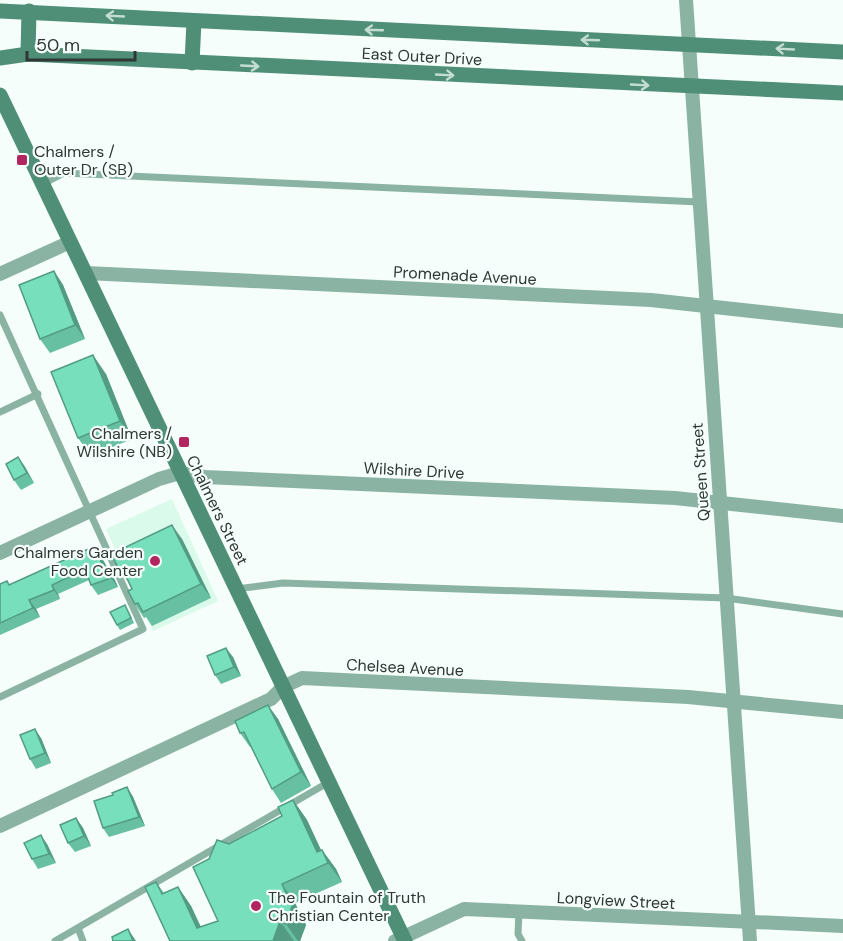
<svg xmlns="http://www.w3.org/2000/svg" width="843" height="941" viewBox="0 0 843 941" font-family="'DM Sans',sans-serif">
  <rect width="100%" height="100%" fill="#f5fefa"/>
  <polygon fill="#dafaec" points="172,499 218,601 153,631 106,529"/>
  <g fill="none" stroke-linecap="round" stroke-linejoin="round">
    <g stroke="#8ab3a3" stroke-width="7">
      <polyline points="43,184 64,173 699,202"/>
      <polyline points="0,315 143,629 0,697"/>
      <polyline points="0,412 38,394"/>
      <polyline points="236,589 283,583 726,598 843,614"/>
      <polyline points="519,912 518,934 522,941"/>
      <polyline points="78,928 83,941"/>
      <polyline points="55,941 329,782"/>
    </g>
    <g stroke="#8ab3a3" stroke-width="14">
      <polyline points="686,0 750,941"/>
      <polyline points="86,273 651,300 843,321"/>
      <polyline points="0,274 70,242"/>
      <polyline points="0,553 159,479 180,473 205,477 675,498 843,516"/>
      <polyline points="0,826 271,699 283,687 302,678 688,697 843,712"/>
      <polyline points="395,941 464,909 843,926"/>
    </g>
    <g stroke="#4f8f78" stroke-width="15">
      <polyline points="0,11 843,52"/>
      <polyline points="28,54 29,11"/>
      <polyline points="0,58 28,54 843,93"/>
      <polyline points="192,63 194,21"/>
      <polyline points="0,95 405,941"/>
    </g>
  </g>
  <g fill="#66c0a1">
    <polygon points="54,271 63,285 85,339 50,353 40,339"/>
    <polygon points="106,374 132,439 91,456 78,438"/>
    <polygon points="18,457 25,467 34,483 21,490 14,480"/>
    <polygon points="182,539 211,598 152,626 146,617 144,618 135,604 132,589 129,583 119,569"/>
    <polygon points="95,546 102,556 104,563 111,572 118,587 98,595 91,585 89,580 58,594 60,599 36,609 40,617 0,635 0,584 10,585"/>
    <polygon points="128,610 134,623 120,630 117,625"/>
    <polygon points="233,657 241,676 221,684 215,675"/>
    <polygon points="278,719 311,786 281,803 272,789 251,747 250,747 240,733"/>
    <polygon points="41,738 51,763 36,769 30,759"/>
    <polygon points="127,787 133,797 145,826 109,837 103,828 113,795"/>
    <polygon points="293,800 307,820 321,850 322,850 336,869 342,882 295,903 306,925 300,941 170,941 156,882 164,893 178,887 191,906 201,927 218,921 209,859 229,844 282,816"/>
    <polygon points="76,818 83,828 91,846 75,852 68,843"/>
    <polygon points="47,844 56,863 38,869 32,859"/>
  </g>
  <g fill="#539c83">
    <polygon points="54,271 63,285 85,339 75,325"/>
    <polygon points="93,355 106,374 132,439 120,421"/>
    <polygon points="18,457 25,467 34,483 27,473"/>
    <polygon points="172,525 182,539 211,598 201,584"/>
    <polygon points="95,546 102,556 108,574 102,564"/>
    <polygon points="104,563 111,572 118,587 111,578"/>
    <polygon points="52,585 58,594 60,599 54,590"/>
    <polygon points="29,600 36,609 40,617 33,608"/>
    <polygon points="226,648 233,657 241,676 234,667"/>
    <polygon points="268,705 278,719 311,786 301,772"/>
    <polygon points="35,729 41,738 51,763 45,753"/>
    <polygon points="127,787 133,797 145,826 139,817"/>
    <polygon points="293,800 307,820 327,863 317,852"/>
    <polygon points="76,818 83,828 91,846 84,836"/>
    <polygon points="41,835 47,844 56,863 49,854"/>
    <polygon points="322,850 336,869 342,882 328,863"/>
    <polygon points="282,884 295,903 306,925 300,941 298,941 286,924"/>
    <polygon points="178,887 191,906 207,941 197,928"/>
    <polygon points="280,921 294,941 273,941"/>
    <polygon points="128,929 136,941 133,941"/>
  </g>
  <g fill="#77dfbb" stroke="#539c83" stroke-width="1.5">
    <polygon points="54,271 75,325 40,339 19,285"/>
    <polygon points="93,355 120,421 78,438 51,372"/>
    <polygon points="18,457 27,473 14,480 6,464"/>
    <polygon points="172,525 201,584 143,612 138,603 135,604 128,591 132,589 122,568 119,569 111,554"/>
    <polygon points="95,546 102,564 104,563 111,578 91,585 85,569 52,585 54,590 29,600 33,608 0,623 0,584 7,581 9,585"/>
    <polygon points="125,605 131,618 117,625 110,612"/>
    <polygon points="226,648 234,667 215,675 207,656"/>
    <polygon points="268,705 301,772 272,789 244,732 240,733 235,721"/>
    <polygon points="35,729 45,753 30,759 20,735"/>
    <polygon points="127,787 139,817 103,828 94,801 113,795 112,793"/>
    <polygon points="293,800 317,852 322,850 328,863 282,884 292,906 286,924 280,921 273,941 170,941 145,887 156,882 162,894 178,887 197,928 218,921 193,867 209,859 217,840 229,844 282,816 278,807"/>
    <polygon points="76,818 84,836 68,843 60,825"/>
    <polygon points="41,835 49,854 32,859 24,843"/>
    <polygon points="128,929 133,941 113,941 112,937"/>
  </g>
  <defs><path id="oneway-shaft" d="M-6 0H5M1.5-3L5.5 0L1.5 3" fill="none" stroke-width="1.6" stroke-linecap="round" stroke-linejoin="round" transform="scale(1.5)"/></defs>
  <g stroke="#c3ddd3">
    <use href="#oneway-shaft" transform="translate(115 16) rotate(-177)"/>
    <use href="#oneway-shaft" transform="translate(374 30) rotate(-178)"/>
    <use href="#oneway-shaft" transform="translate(590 40) rotate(-178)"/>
    <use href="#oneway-shaft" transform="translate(785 49) rotate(-177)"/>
    <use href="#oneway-shaft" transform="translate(250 66) rotate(3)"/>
    <use href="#oneway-shaft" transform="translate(445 75) rotate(3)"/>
    <use href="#oneway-shaft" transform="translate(640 85) rotate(3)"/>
  </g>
  <g fill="#b22660" stroke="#f5fefa" stroke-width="2">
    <rect x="16" y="154" width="12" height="12" rx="3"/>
    <rect x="178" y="436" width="12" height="12" rx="3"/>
    <circle cx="155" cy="561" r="6"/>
    <circle cx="256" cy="906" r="6"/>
  </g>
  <g text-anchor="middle" stroke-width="4.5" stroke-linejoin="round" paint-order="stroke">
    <g font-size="16" fill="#2f3835" stroke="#f5fefa">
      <text transform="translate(422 56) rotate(3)" y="6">East Outer Drive</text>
      <text transform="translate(465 275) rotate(3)" y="6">Promenade Avenue</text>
      <text transform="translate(414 470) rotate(3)" y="6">Wilshire Drive</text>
      <text transform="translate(700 472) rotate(-94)" y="6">Queen Street</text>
      <text transform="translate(218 510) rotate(64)" y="6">Chalmers Street</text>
      <text transform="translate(405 667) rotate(3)" y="6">Chelsea Avenue</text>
      <text transform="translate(616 900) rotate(3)" y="6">Longview Street</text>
    </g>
    <g font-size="16" fill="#2f3835" stroke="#f5fefa" text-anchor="start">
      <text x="34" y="157">Chalmers /<tspan x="34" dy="18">Outer Dr (SB)</tspan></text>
      <text x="172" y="439" text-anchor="end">Chalmers /<tspan x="172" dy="18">Wilshire (NB)</tspan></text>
      <text x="143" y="558" text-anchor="end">Chalmers Garden<tspan x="143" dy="18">Food Center</tspan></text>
      <text x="268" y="903">The Fountain of Truth<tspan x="268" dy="18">Christian Center</tspan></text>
    </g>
  </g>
  <path d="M27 51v9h108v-9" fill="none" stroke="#2f3835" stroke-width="3"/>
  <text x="36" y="51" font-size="18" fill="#2f3835" stroke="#f5fefa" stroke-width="4.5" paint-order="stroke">50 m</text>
</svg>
